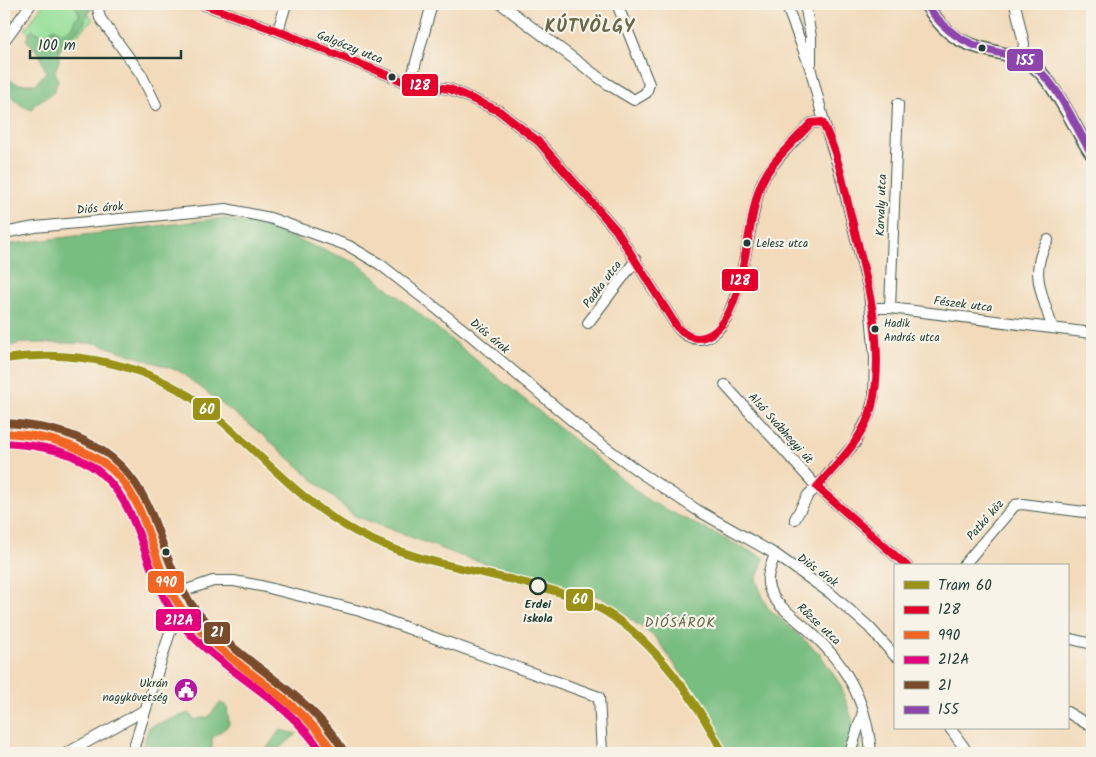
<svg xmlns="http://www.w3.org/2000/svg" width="1096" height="757" viewBox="0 0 1096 757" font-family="Kalam,sans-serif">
  <rect width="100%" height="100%" fill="#f7f3e8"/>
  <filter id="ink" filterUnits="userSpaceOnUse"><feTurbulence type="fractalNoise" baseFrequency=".02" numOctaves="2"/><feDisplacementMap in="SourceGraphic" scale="10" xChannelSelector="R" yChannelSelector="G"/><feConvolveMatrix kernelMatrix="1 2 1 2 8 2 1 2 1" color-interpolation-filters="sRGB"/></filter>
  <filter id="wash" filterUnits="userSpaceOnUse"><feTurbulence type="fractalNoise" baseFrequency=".0096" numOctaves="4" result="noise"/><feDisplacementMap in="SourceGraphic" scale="20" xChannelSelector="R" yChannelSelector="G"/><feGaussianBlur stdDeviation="1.12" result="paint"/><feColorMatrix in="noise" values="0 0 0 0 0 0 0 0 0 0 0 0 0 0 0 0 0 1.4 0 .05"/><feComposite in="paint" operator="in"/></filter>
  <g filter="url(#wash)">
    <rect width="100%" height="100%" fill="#f2daba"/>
    <polygon fill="#97df99" stroke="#5b8e66" points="43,4 81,4 93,20 54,55 25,30"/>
    <g fill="#79be81" stroke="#4c7e5a">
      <polygon points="74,4 93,4 83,25 59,46 59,61 55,71 58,80 54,92 35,104 32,110 22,106 4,90 4,77 18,84 36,84 46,72 39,53 26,40 32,29 43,37 54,28 62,33 73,27 75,19 80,15"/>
      <polygon points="223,218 265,227 357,263 649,501 764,558 756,580 767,607 820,654 841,686 858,737 860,753 726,753 702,703 656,638 600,597 458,555 353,515 264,436 179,371 96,343 21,343 4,348 4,248 11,244"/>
      <polygon points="220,703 227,706 229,725 212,738 212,750 208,753 147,753 142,750 149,727 189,713 194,720 208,717"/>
      <polygon points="280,730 297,734 273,753 263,753"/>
    </g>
  </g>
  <g filter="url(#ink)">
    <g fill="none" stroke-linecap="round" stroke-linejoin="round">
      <g stroke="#3f5548" stroke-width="12">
        <g id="minor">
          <polyline points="97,4 100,18 141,74 156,105"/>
          <path d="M202 4 278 31 410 84 450 89 499 111 539 142 616 230 677 327C683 334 690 339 700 339 744 337 747 214 762 182 773 161 795 141 811 123L822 122 825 126"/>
          <polyline points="501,4 606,83 634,100 646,93 649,84 617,4"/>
          <polyline points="786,4 810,67 825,126 839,169 869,292 875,357 874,396 869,415 855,443 817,487 907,566"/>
          <polyline points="805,4 811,37 811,63"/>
          <polyline points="1015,4 1024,44 1021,57"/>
          <polyline points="278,31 286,4"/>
          <polyline points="4,41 31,4"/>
          <polyline points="410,84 432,4"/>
          <polyline points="4,233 35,227 226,209 270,218 349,246 381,265 469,334 589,435 638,471 697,510 775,554 830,593 869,627 895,656"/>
          <path d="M1048 240C1028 272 1043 295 1052 327"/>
          <polyline points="871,308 890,308 1092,333"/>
          <polyline points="890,308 898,104"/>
          <polyline points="588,323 636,260"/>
          <polyline points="725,385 817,487 808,495 795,519"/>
          <path d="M775 554C772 564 765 577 769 588 774 604 793 616 805 627 845 662 867 700 871 753"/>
          <polyline points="963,566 1015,505 1022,504 1092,513"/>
          <polyline points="172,595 213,581 234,581 261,586 360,611 599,697 602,753"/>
          <polyline points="1067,638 1092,644"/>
          <polyline points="1067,712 1092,727"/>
          <polyline points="950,728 968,753"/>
          <polyline points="67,753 145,710"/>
          <polyline points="132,753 172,626 184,612"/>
          <polyline points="850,753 863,712"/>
        </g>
      </g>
      <g stroke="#3f5548" stroke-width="15">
        <g id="tertiary">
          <path d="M926 4C950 44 970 45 1012 56 1048 59 1072 127 1092 154"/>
          <path d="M4 433C43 434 83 443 112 470 152 507 148 564 179 605 196 629 218 649 241 666 277 693 312 713 334 753"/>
        </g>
      </g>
      <use href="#minor" stroke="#fff" stroke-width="10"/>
      <use href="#tertiary" stroke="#fff" stroke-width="12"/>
      <g stroke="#f7f3e8" stroke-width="11">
        <path id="bus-1" d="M202 4 278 31 410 84 450 89 499 111 539 142 616 230 677 327C686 336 695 341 707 336 747 320 745 218 762 182 773 159 795 141 811 123L822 122C837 150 843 181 850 212 865 273 887 344 872 406 864 438 838 463 817 487L907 566"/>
      </g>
      <g stroke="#f7f3e8" stroke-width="11">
        <path id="bus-2" d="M4 433C42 435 79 443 110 468 150 502 150 563 179 605 221 665 295 691 334 753"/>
      </g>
      <g stroke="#f7f3e8" stroke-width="11">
        <path id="bus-3" d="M4 443C40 445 79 451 105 477 144 515 144 577 179 621 220 672 287 697 322 753"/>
      </g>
      <g stroke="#f7f3e8" stroke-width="11">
        <path id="bus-4" d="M5 423C72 427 126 448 152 515 168 556 175 589 206 622 249 668 308 693 342 748"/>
      </g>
      <g stroke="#f7f3e8" stroke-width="11">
        <path id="bus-5" d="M926 4C945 32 964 44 996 52 1006 54 1018 56 1026 61 1058 79 1073 124 1092 154"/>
      </g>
      <use href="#bus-1" stroke="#e4002b" stroke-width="8"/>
      <use href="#bus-2" stroke="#f26522" stroke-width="8"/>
      <use href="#bus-3" stroke="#e5007d" stroke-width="8"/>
      <use href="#bus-4" stroke="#7a4b2a" stroke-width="8"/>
      <use href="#bus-5" stroke="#8e44ad" stroke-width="8"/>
      <g stroke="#f7f3e8" stroke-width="11">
        <path id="tram-1" d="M4 359C76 348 154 365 211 412 259 452 300 502 356 532 408 560 465 568 521 582 549 589 580 597 606 612 655 641 698 703 723 753"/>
      </g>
      <use href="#tram-1" stroke="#9a9217" stroke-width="8"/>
    </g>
  </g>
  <defs>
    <g id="civic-disc" transform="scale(1.25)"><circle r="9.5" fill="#b5179e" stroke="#f7f3e8"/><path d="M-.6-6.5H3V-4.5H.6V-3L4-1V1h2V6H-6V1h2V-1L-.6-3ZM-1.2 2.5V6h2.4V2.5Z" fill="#fff"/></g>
  </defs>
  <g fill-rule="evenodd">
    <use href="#civic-disc" x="186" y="690"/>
  </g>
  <g fill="#1f3d34" stroke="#f7f3e8" stroke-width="2">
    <circle cx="982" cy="48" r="4.5"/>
    <circle cx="392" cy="77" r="4.5"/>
    <circle cx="747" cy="243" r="4.5"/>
    <circle cx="875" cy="329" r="4.5"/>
    <circle cx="166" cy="552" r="4.5"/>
  </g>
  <circle fill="#f7f3e8" stroke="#1f3d34" stroke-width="2.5" cx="538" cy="586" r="8"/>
  <g text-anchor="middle" stroke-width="4.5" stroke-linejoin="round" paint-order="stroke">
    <g font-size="11" fill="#1f3d34" stroke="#f7f3e8" text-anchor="start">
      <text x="756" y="247">Lelesz utca</text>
      <text x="884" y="327">Hadik<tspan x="884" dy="14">András utca</tspan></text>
    </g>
    <g font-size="12" fill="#1f3d34" stroke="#f7f3e8">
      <text transform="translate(350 47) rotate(22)" y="4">Galgóczy utca</text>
      <text transform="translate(881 205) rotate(-88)" y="4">Karvaly utca</text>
      <text transform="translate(100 208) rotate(-5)" y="4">Diós árok</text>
      <text transform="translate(602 284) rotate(-53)" y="4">Padka utca</text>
      <text transform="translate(963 304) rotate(7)" y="4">Fészek utca</text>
      <text transform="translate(490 336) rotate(40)" y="4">Diós árok</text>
      <text transform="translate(781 428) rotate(48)" y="4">Alsó Svábhegyi út</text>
      <text transform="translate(985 520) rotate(-49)" y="4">Patkó köz</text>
      <text transform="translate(818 570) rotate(36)" y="4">Diós árok</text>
      <text transform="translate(819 624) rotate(43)" y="4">Rőzse utca</text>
    </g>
    <g font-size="12" font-weight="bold" fill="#1f3d34" stroke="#f7f3e8">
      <text x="538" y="608">Erdei<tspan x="538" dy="14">iskola</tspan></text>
    </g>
    <g font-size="12" fill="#1f3d34" stroke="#f7f3e8" text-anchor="end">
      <text x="168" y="687">Ukrán<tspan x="168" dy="14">nagykövetség</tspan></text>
    </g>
    <g font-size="14" letter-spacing="1" fill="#67684b" stroke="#f7f3e8">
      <text x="680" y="627">DIÓSÁROK</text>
    </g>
    <g font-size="18" font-weight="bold" letter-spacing="1" fill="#67684b" stroke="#f7f3e8">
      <text x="590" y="32">KÚTVÖLGY</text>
    </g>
  </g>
  <g stroke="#f7f3e8" stroke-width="2">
    <rect x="1006" y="48" width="38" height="24" rx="5" fill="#8e44ad"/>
    <rect x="401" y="73" width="38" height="24" rx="5" fill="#e4002b"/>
    <rect x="721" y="268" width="38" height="24" rx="5" fill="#e4002b"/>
    <rect x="192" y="397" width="29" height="24" rx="5" fill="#9a9217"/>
    <rect x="147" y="570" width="38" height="24" rx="5" fill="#f26522"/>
    <rect x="565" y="588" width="29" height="24" rx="5" fill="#9a9217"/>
    <rect x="155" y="608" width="47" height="24" rx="5" fill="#e5007d"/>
    <rect x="203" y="621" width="28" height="24" rx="5" fill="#7a4b2a"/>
  </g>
  <g font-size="14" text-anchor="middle" font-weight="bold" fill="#fff">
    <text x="1025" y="65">155</text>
    <text x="420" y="90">128</text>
    <text x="740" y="285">128</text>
    <text x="207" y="414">60</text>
    <text x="166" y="587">990</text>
    <text x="580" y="604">60</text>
    <text x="179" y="625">212A</text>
    <text x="217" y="637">21</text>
  </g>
  <rect width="1096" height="757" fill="none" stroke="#f7f3e8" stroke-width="20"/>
  <rect x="894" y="564" width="175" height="165" fill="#f7f3e8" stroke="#a1aaa0"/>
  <rect x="904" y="581" width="25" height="8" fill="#9a9217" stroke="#a1aaa0"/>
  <text x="938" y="590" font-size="15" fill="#1f3d34">Tram 60</text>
  <rect x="904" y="606" width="25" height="8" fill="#e4002b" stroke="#a1aaa0"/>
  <text x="938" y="614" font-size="15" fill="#1f3d34">128</text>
  <rect x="904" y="631" width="25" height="8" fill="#f26522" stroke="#a1aaa0"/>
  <text x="938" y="640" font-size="15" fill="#1f3d34">990</text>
  <rect x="904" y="656" width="25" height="8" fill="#e5007d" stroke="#a1aaa0"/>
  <text x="938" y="664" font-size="15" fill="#1f3d34">212A</text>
  <rect x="904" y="681" width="25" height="8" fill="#7a4b2a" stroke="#a1aaa0"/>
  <text x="938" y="690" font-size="15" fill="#1f3d34">21</text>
  <rect x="904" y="706" width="25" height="8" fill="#8e44ad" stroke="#a1aaa0"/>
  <text x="938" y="714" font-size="15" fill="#1f3d34">155</text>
  <path d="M30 50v8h151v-8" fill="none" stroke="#1f3d34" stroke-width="2.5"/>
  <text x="38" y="50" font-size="15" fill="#1f3d34" stroke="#f7f3e8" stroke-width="4" paint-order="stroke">100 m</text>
</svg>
